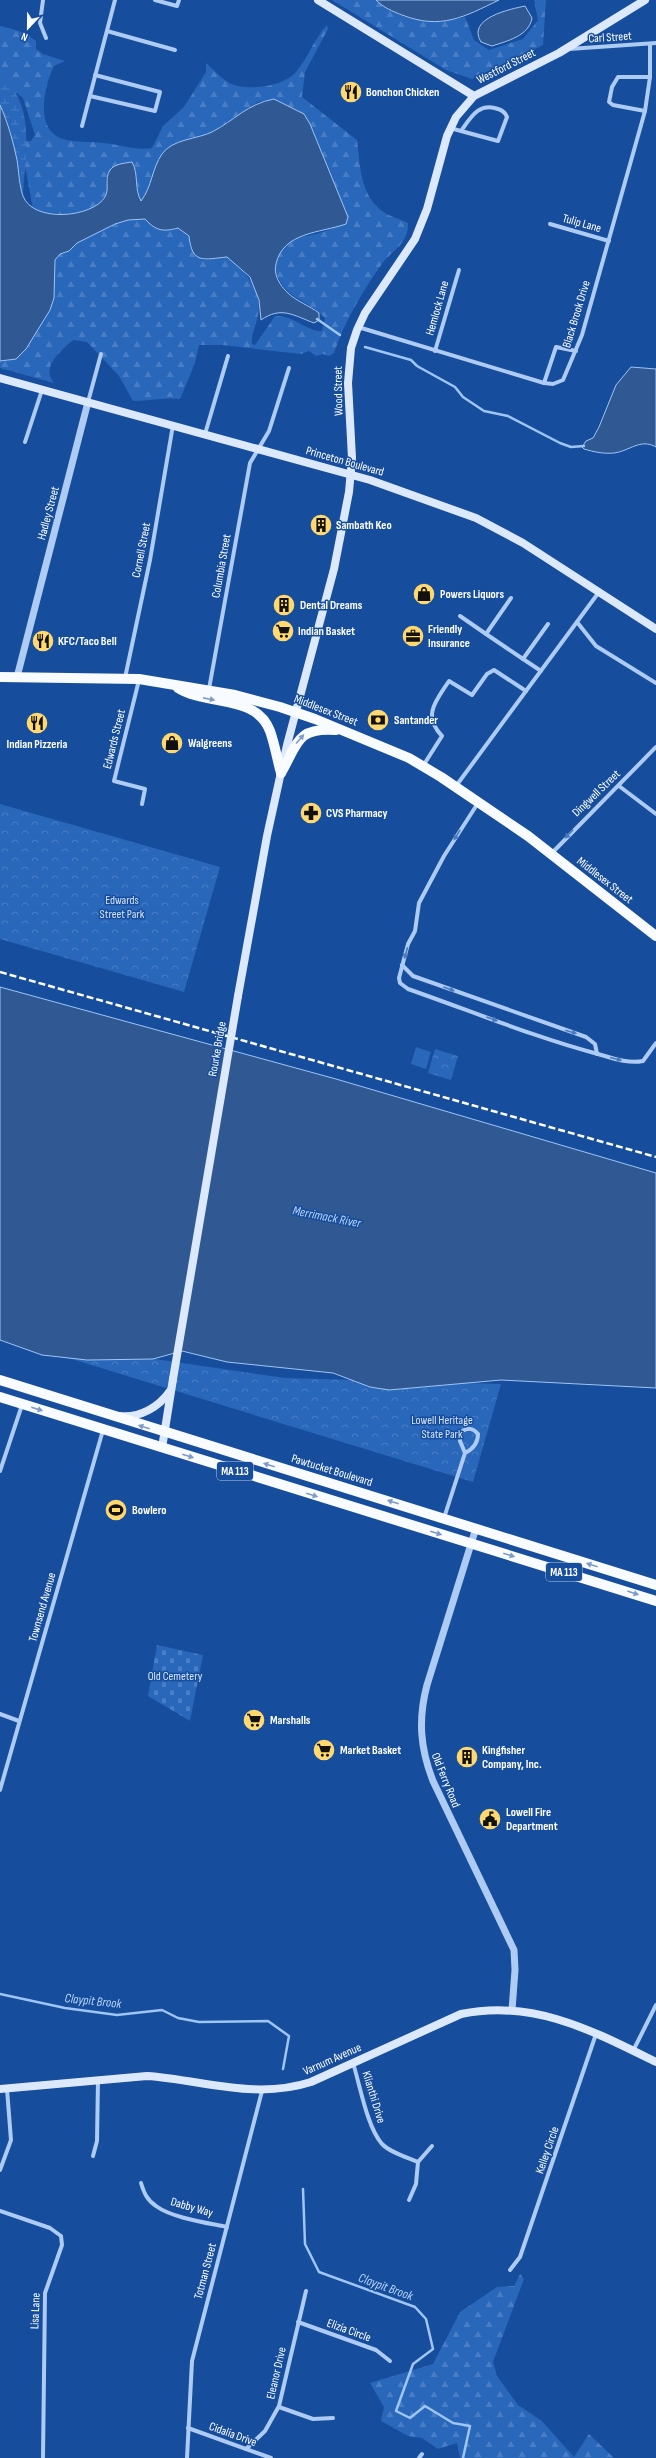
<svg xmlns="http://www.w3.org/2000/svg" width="656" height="2458" viewBox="0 0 656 2458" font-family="'Sofia Sans Condensed',sans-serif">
  <defs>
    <pattern id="forest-firs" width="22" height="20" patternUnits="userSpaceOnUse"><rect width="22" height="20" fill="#2967ba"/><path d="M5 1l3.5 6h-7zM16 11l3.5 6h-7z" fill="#497ec4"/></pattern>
    <pattern id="wetland-marsh" width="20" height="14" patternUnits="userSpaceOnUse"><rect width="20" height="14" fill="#2967ba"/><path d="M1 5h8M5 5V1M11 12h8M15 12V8" fill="none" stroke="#497ec4"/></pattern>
    <pattern id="cemetery-stones" width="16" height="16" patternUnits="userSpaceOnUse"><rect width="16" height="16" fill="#2967ba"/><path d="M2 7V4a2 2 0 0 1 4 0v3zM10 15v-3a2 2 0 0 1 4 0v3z" fill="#497ec4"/></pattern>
    <pattern id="park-crowns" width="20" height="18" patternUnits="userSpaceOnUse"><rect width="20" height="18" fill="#2967ba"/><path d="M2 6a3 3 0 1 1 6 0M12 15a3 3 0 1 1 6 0" fill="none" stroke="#497ec4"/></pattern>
  </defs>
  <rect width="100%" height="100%" fill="#164d9d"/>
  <g fill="url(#forest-firs)">
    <path d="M332 0H376C400 22 434 26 465 17L474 40 489 50 523 39 538 20 534 0H546L543 45 472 79 446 70Z"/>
    <path d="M327 25 328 29 305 72 302 97 357 140C360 164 360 195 382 211 389 216 400 219 408 223 408 230 407 235 403 241 398 249 390 254 384 261 364 289 345 320 334 353L329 356 323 354 316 356 309 351 301 354 222 345H199L195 363 180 399C165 397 148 401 133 401L119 376 87 342 73 340C62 350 40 367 54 383L0 368V361L16 359 50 310 55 260 60 254 69 251 77 243 115 224 128 220 145 219C156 231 163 232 178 228L189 236 190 247 203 260 227 257C248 274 264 291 257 320 255 328 251 335 252 344L255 345 275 316C294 315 305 331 322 331L325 318C303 296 287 302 274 269 284 229 301 242 330 229 336 226 342 221 348 217L310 124 274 99 258 102 212 132 169 147 156 169 148 193 141 202C135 189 139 173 132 162L122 163 106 178C107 184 109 191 105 196 93 217 52 217 33 209L26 171 16 142 31 141 35 135 23 98 0 79V26C13 29 26 32 36 41V49L43 54 65 61 54 66C44 86 34 130 63 139 76 143 90 141 103 143 119 144 136 151 152 148L163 126 184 107 206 72V63C215 71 226 84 238 86 255 90 285 85 296 72 308 58 314 39 327 25Z"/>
    <polygon points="520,2274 524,2279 493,2362 497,2376 518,2405 542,2421 574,2457 589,2434 614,2458 460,2458 457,2443 438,2449 422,2438 408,2436 381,2421 384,2407 370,2383 433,2364 460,2312 497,2287 514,2286"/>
  </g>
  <path fill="url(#wetland-marsh)" d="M0 74C37 105 25 154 23 197L7 122 0 105Z"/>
  <polygon fill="url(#cemetery-stones)" points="157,1645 203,1655 190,1721 148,1696"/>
  <g fill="url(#park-crowns)">
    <polygon points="0,804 220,867 184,992 0,939"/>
    <polygon points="435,1049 458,1056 451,1080 428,1073"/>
    <polygon points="0,1325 120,1354 285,1378 501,1384 473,1482 26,1345"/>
  </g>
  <polygon fill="#2967ba" points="416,1047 431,1052 426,1069 411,1064"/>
  <g fill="#305893" stroke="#9fc5f5">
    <path d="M376 0H499C464 17 441 30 402 15 392 11 384 8 376 0Z"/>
    <path d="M525 6 532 18C529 36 507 41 492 46L481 42C466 18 511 9 525 6Z"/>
    <path d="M274 99 304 114 310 124 348 217 346 224C320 233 283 232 276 264 273 274 280 286 288 293 296 301 310 306 319 313V320L314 323C293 315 281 306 261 320L259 300 250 277 227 257C204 259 192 265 189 236L178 228C163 232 156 231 145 219L128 220 115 224 77 243 69 251 60 254 55 260 54 298 50 310 26 349 16 359 0 361V105C8 123 13 141 17 160 19 172 19 185 23 196 33 223 92 218 105 197 110 188 104 179 110 170 114 164 125 163 132 162 139 174 134 189 141 201 152 187 152 168 162 154 172 139 198 139 212 132 235 120 247 104 274 99Z"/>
    <path d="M631 367 656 369V447C640 438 630 451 614 453 604 454 594 452 584 449L582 447 586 441 593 438 599 427 616 385Z"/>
    <polygon points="0,987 336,1079 656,1173 656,1388 501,1380 389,1390 370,1387 333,1373 227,1362 182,1351 153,1359 87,1360 42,1355 0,1340"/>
  </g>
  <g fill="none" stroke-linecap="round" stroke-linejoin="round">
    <g stroke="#9fc5f5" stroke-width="2.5">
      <polyline points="317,319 340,335"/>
      <polyline points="365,347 411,360 417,366 455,387 463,397 484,411 508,416 560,443 571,447 584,446"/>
      <polyline points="0,1994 65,2008 117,2015 162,2010 178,2018 199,2022 268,2021 289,2036 283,2069"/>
      <polyline points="303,2189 305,2244 319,2272 415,2307 426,2319 433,2349 413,2364 396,2411 410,2418 425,2406 453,2423 470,2426 463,2458"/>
    </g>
    <g stroke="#adcbf3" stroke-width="4">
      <polyline points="43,0 40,23 46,38"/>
      <polyline points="155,0 177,6 179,0"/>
      <polyline points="107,31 175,50"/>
      <polyline points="569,49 656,43"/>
      <polyline points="90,96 155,111 160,92 95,75"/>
      <polyline points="645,111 613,105 609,102 612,87 618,77 650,77"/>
      <polyline points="82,126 115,0"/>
      <path d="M450 128 461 131C471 117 479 102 498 109 502 110 505 112 507 117L498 141 461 131"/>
      <polyline points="550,224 609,241"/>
      <polyline points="358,327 544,383 553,384 563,380 582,335 645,111 650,77 650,44"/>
      <polyline points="435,351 459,270"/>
      <polyline points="544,383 556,347 576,351"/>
      <polyline points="88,402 101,354"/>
      <polyline points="205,434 228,356"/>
      <polyline points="25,442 42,390"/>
      <polyline points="460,616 486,634 511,598"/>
      <polyline points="577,622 596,646 656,683"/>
      <polyline points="486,634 523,659 548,624"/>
      <polyline points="523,659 541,671"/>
      <polyline points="125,678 150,560 173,425"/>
      <polyline points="139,680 114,781 145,789 142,804"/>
      <polyline points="209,689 250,463 269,431 289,368"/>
      <path d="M423 766 442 736C422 715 436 701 449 681L472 695 487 674 494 670 526 691"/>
      <polyline points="456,786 599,592"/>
      <polyline points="619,786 656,814"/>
      <path d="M478 803 444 856 419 903 415 931 408 944 399 978 400 983 408 989C471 1011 534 1037 598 1054 612 1058 628 1064 643 1061L656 1043"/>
      <polyline points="551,854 656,747"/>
      <polyline points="402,965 413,976 586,1037 595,1044 597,1054"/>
      <polyline points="0,1471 22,1405"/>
      <path d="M444 1518 465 1453 460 1441 461 1432C467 1427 473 1428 478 1434 478 1443 473 1449 465 1453"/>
      <polyline points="0,1714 19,1721"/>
      <polyline points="0,1790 103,1430"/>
      <polyline points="633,2051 656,2005"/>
      <path d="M353 2063C360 2085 367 2127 382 2144 391 2153 406 2157 418 2162"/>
      <polyline points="93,2156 97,2141 98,2080"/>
      <polyline points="0,2170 11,2140 7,2089"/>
      <path d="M141 2183C144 2193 147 2200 156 2206 172 2218 208 2223 227 2227"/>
      <polyline points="409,2200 416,2184 418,2162 432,2146"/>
      <polyline points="0,2211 50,2228 61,2236 62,2245 45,2293 43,2457"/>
      <polyline points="510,2270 520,2257 596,2034"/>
      <polyline points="298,2322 376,2350 390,2361"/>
      <polyline points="279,2407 313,2419 333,2418"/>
      <polyline points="188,2428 271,2458"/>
      <polyline points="246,2449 265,2431 279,2406 306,2291"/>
      <polyline points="187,2458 192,2361 262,2091"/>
      <polyline points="419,2458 422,2454"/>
    </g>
    <g stroke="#adcbf3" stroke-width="7">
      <polyline points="17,677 88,402"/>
      <path d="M476 1528 427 1685C418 1719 420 1748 433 1781L514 1950 515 1970 512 2010"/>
    </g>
    <g stroke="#dce9fd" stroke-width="8">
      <polyline points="318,0 474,96"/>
      <polyline points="0,378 370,480 476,518 523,543 656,629"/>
      <polyline points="238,996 267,836 287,745 334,569 349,492 352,458 348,383 351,348 357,330 365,313 415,239 427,209 447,136 456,117 474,96 559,53 645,0"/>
      <path d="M120 1416C140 1418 159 1407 170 1391"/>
      <polyline points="162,1448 173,1379"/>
      <path d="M0 2089 147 2076C203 2080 255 2100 311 2082L461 2014C534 1999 593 2031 656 2062"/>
    </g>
    <g stroke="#f8fbff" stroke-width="10">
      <polyline points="0,677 139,679 235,695 280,707 315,719 409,758 441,777 528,836 656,936"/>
      <path d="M178 688C207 706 256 694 270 731 275 745 277 759 281 773"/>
      <path d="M281 773C298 744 296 727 336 730"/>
      <polyline points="0,1380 656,1585"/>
      <polyline points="0,1397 656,1601"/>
    </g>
    <polyline stroke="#fff" stroke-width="2.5" stroke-dasharray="7 3" stroke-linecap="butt" points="0,972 656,1157"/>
    <polyline stroke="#dce9fd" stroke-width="8" points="173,1379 238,996"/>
  </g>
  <defs><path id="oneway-solid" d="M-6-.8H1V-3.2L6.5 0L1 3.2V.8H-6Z"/></defs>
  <g fill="#7c9bc9">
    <use href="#oneway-solid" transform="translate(209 699) rotate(11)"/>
    <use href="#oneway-solid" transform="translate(300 739) rotate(-49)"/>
    <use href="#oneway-solid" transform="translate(37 1409) rotate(18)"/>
    <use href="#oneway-solid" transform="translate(144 1427) rotate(-162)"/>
    <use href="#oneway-solid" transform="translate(188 1456) rotate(17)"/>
    <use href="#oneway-solid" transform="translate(269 1465) rotate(-163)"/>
    <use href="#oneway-solid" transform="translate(312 1495) rotate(17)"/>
    <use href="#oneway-solid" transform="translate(393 1502) rotate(-163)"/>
    <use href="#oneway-solid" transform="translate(436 1533) rotate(17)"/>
    <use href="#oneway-solid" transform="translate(509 1555) rotate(17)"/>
    <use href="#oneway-solid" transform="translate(592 1565) rotate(-162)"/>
    <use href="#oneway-solid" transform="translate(633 1593) rotate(19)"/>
  </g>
  <g fill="#4b79bb">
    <use href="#oneway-solid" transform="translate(569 834) rotate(133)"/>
    <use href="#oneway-solid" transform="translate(457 835) rotate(122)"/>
    <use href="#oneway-solid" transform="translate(406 953) rotate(105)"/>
    <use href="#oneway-solid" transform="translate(449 989) rotate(20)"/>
    <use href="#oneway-solid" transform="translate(492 1019) rotate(20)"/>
    <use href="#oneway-solid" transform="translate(571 1032) rotate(16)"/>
    <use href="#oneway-solid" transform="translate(616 1059) rotate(14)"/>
  </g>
  <defs>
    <g id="restaurant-disc" transform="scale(1.15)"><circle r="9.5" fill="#ffd96e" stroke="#164d9d"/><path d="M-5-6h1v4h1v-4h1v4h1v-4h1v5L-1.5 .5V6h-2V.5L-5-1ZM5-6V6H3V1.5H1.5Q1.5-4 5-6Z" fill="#111"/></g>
    <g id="building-disc" transform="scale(1.15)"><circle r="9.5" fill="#ffd96e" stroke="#164d9d"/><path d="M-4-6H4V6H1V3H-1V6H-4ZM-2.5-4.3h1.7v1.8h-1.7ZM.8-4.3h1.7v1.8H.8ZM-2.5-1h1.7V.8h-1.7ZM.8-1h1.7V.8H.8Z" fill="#111"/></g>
    <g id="shop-disc" transform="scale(1.15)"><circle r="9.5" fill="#ffd96e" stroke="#164d9d"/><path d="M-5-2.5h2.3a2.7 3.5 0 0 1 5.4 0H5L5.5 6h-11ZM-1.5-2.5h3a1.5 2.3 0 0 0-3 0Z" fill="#111"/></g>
    <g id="supermarket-disc" transform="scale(1.15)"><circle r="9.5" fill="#ffd96e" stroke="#164d9d"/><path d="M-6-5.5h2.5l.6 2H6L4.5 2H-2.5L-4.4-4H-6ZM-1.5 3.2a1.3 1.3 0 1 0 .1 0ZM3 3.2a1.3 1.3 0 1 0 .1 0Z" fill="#111"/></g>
    <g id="office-disc" transform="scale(1.15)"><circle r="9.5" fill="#ffd96e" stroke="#164d9d"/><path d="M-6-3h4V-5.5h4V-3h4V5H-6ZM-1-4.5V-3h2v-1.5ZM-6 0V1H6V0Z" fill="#111"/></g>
    <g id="bank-disc" transform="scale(1.15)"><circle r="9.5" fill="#ffd96e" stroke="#164d9d"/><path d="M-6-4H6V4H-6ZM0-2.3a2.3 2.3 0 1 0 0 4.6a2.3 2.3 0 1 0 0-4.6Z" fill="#111"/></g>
    <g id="pharmacy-disc" transform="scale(1.15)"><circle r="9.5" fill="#ffd96e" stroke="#164d9d"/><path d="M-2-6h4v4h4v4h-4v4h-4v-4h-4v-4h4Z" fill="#111"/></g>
    <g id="stadium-disc" transform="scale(1.15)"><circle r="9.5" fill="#ffd96e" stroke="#164d9d"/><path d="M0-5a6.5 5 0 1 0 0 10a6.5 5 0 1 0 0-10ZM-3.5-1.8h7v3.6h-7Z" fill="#111"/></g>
    <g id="civic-disc" transform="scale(1.15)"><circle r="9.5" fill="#ffd96e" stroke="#164d9d"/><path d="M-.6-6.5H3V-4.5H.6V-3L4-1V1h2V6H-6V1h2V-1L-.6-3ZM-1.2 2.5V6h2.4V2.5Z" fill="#111"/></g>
  </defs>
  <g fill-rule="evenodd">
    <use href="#restaurant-disc" x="351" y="92"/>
    <use href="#building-disc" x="321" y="525"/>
    <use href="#shop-disc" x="424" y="594"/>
    <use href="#building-disc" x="284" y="605"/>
    <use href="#supermarket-disc" x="283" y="631"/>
    <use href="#office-disc" x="413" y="636"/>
    <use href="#restaurant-disc" x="43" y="641"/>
    <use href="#bank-disc" x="378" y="720"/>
    <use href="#restaurant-disc" x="37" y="723"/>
    <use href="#shop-disc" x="172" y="743"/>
    <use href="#pharmacy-disc" x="311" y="813"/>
    <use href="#stadium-disc" x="116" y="1510"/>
    <use href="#supermarket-disc" x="254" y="1720"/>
    <use href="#supermarket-disc" x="324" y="1750"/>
    <use href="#building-disc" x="467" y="1757"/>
    <use href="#civic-disc" x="490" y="1819"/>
  </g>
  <g text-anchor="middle" stroke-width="3" stroke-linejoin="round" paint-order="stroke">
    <g fill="#164d9d" stroke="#b9cae2" stroke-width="1">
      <rect x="217" y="1462" width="36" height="18" rx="3"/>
      <rect x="546" y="1563" width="36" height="18" rx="3"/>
    </g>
    <g font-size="11" font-weight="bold" fill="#fff">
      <text x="235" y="1475">MA 113</text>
      <text x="564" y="1576">MA 113</text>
    </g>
    <g font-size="12" fill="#fff" stroke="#164d9d">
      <text transform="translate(610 37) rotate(-4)" y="4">Carl Street</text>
      <text transform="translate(506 66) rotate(-27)" y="4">Westford Street</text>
      <text transform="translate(582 223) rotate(16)" y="4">Tulip Lane</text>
      <text transform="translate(437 308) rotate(-74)" y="4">Hemlock Lane</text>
      <text transform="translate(576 314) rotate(-73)" y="4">Black Brook Drive</text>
      <text transform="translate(338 391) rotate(-91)" y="4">Wood Street</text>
      <text transform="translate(345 461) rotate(16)" y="4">Princeton Boulevard</text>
      <text transform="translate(48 513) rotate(-75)" y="4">Hadley Street</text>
      <text transform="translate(141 550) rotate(-79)" y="4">Cornell Street</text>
      <text transform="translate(221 566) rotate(-80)" y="4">Columbia Street</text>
      <text transform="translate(326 710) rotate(21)" y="4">Middlesex Street</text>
      <text transform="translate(114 739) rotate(-76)" y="4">Edwards Street</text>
      <text transform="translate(596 793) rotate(-44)" y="4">Dingwell Street</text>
      <text transform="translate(605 880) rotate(38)" y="4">Middlesex Street</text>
      <text transform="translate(217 1049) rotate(-80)" y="4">Rourke Bridge</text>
      <text transform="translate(332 1470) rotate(17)" y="4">Pawtucket Boulevard</text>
      <text transform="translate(42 1607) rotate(-74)" y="4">Townsend Avenue</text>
      <text transform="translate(446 1780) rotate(68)" y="4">Old Ferry Road</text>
      <text transform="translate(332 2059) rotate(-24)" y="4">Varnum Avenue</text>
      <text transform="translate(374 2097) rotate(73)" y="4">Klianthi Drive</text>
      <text transform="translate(547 2150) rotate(-71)" y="4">Kelley Circle</text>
      <text transform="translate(192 2207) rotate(16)" y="4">Dabby Way</text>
      <text transform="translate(205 2271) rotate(-75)" y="4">Totman Street</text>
      <text transform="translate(35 2311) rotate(-88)" y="4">Lisa Lane</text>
      <text transform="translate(349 2330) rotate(20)" y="4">Elizia Circle</text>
      <text transform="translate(276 2373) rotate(-77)" y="4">Eleanor Drive</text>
      <text transform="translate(233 2434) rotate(20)" y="4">Cidalia Drive</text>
    </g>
    <g font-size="12" font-weight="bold" fill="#fff" stroke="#164d9d" text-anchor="start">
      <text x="366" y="96">Bonchon Chicken</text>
      <text x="336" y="529">Sambath Keo</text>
      <text x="440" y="598">Powers Liquors</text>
      <text x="300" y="609">Dental Dreams</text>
      <text x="428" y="633">Friendly<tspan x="428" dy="14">Insurance</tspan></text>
      <text x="298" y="635">Indian Basket</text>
      <text x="58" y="645">KFC/Taco Bell</text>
      <text x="394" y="724">Santander</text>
      <text x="188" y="747">Walgreens</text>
      <text x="37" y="748" text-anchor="middle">Indian Pizzeria</text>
      <text x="326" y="817">CVS Pharmacy</text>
      <text x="132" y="1514">Bowlero</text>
      <text x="270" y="1724">Marshalls</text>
      <text x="340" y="1754">Market Basket</text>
      <text x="482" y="1754">Kingfisher<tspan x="482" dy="14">Company, Inc.</tspan></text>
      <text x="506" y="1816">Lowell Fire<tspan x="506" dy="14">Department</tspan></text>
    </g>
    <g font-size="12" fill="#d5e6fd" stroke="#164d9d">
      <text x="122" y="904">Edwards<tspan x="122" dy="14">Street Park</tspan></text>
      <text x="442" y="1424">Lowell Heritage<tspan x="442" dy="14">State Park</tspan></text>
      <text x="175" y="1680">Old Cemetery</text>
    </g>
    <g font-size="13" font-style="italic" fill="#b9d5f9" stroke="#164d9d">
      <text transform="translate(327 1216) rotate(11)" y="5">Merrimack River</text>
      <text transform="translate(93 2000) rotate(6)" y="5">Claypit Brook</text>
      <text transform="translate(386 2286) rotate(20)" y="5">Claypit Brook</text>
    </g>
  </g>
  <g transform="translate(28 28) rotate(202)" stroke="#164d9d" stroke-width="3" paint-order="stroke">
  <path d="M0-3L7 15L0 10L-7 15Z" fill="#ffffff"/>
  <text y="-6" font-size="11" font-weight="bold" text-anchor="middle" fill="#ffffff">N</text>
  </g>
</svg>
